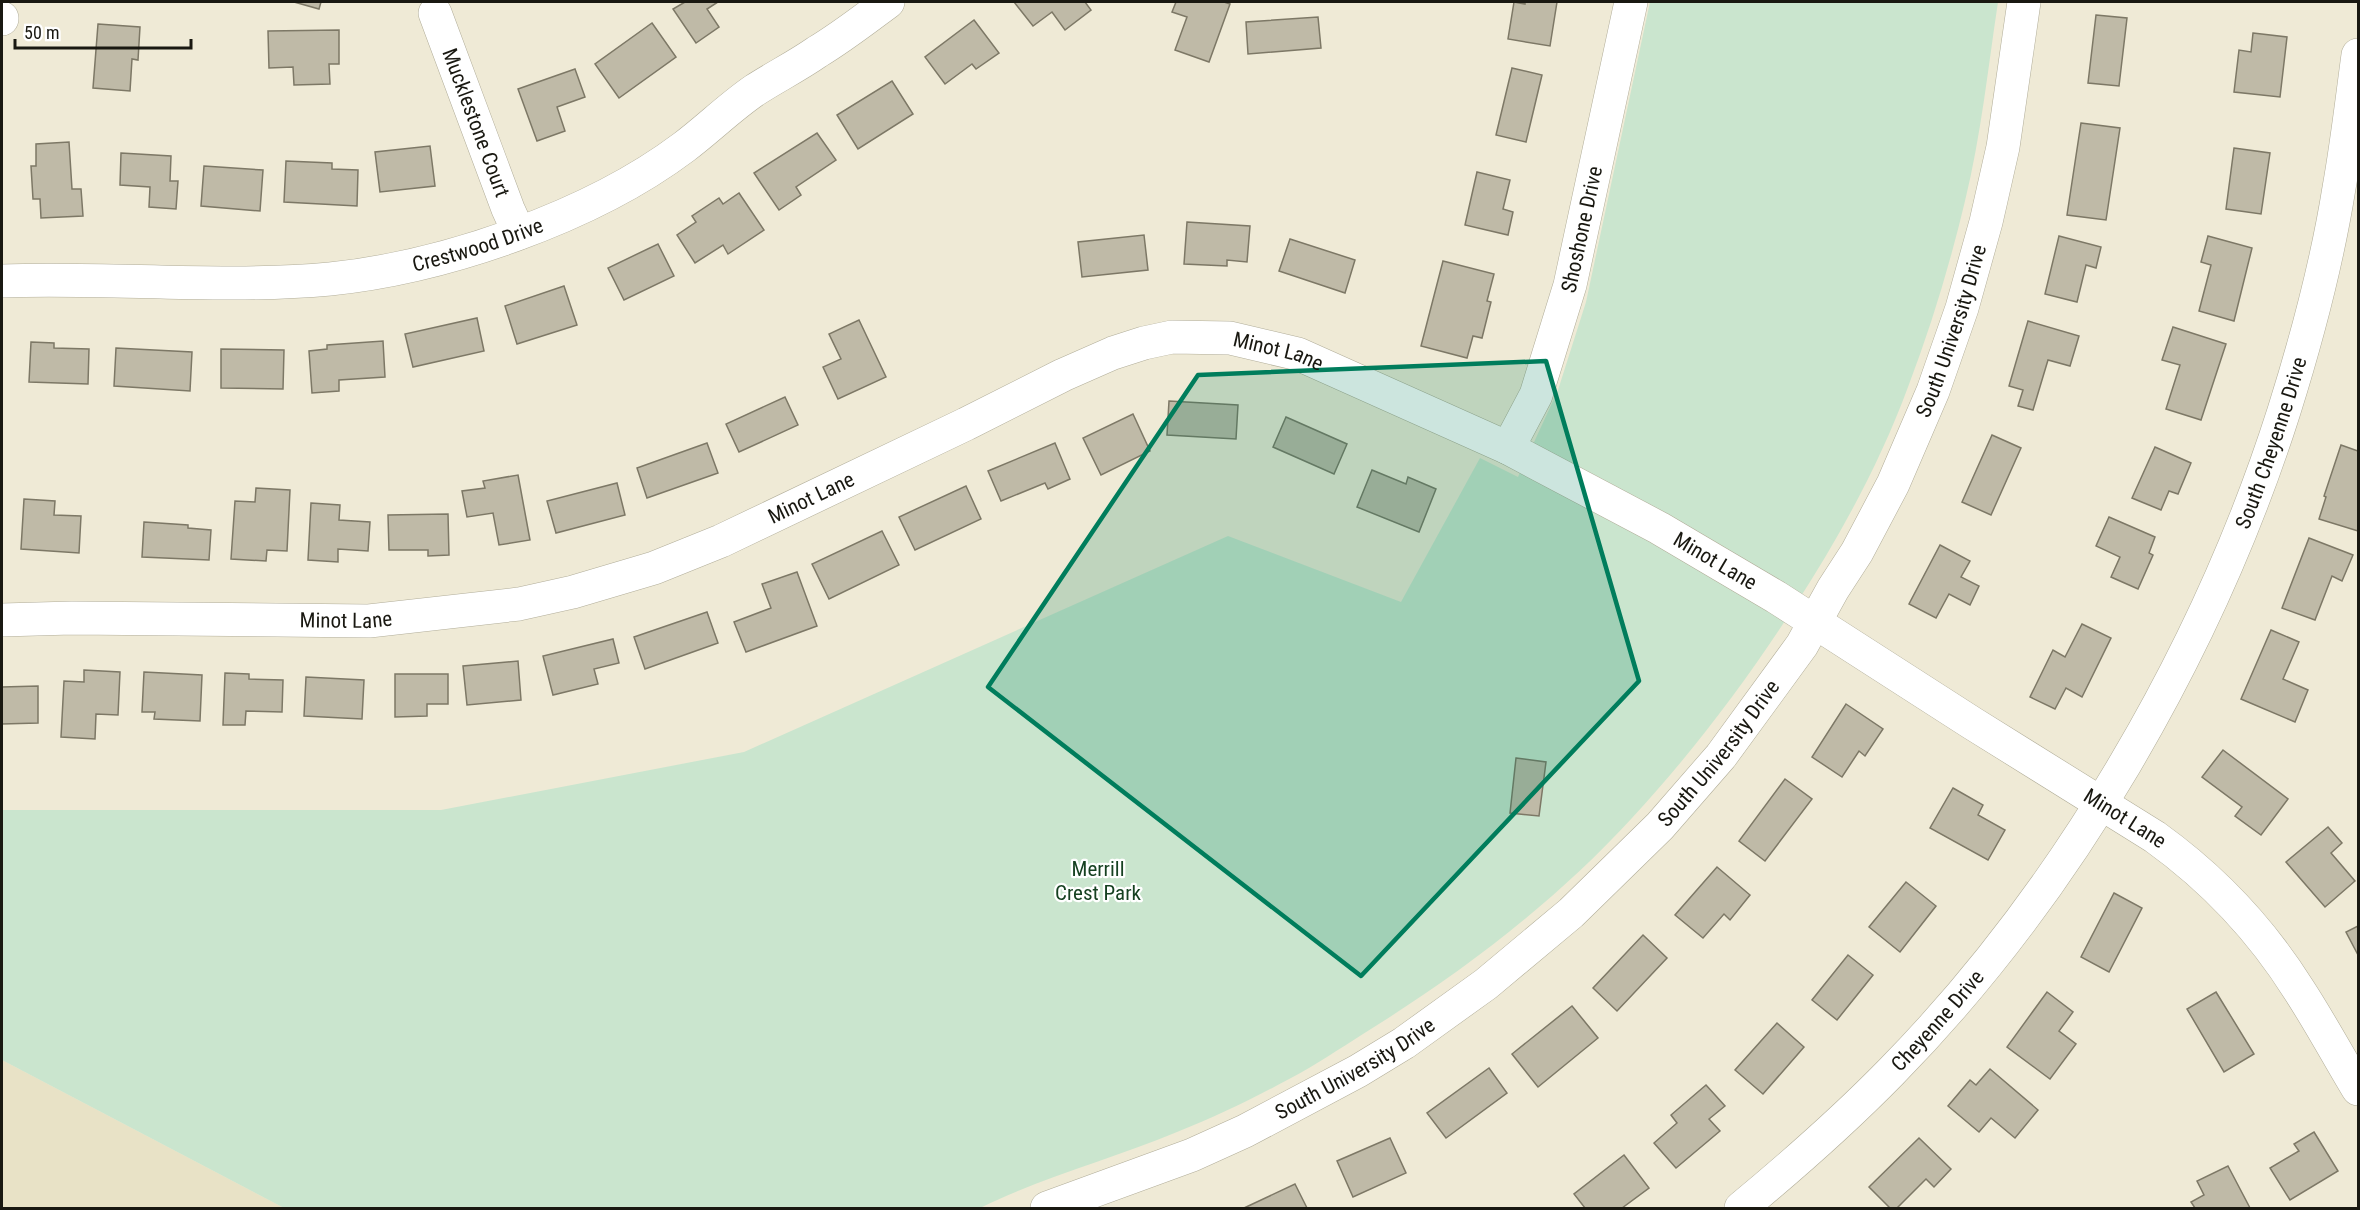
<svg xmlns="http://www.w3.org/2000/svg" width="2360" height="1210" viewBox="0 0 2360 1210" font-family="'Roboto Condensed',sans-serif">
  <rect width="100%" height="100%" fill="#efead6"/>
  <polygon fill="#e8e2c6" points="2,1060 284,1208 2,1208"/>
  <path fill="#cae5ce" d="M1650 2H1998C1988 68 1981 136 1965 201 1950 264 1931 327 1908 387 1880 463 1840 536 1796 604 1747 680 1693 752 1632 818 1554 903 1460 974 1363 1034 1339 1049 1316 1065 1291 1078 1254 1098 1216 1117 1177 1132 1112 1159 1043 1177 980 1208H284L2 1060V810H441L744 752 1228 536 1401 602 1480 458 1518 477 1558 390 1586 302Z"/>
  <g fill="#bfbaa7" stroke="#7d7866" stroke-width="1.5">
    <polygon points="294,2 321,2 319,9"/>
    <polygon points="685,2 718,2 707,9 719,27 696,43 673,9"/>
    <polygon points="1014,2 1085,2 1091,10 1065,30 1052,12 1033,26"/>
    <polygon points="1176,2 1224,2 1230,4 1209,62 1175,50 1187,17 1172,12"/>
    <polygon points="1514,2 1525,4 1525,2 1557,2 1550,46 1508,39"/>
    <polygon points="2096,15 2127,18 2119,86 2088,83"/>
    <polygon points="1318,17 1321,48 1248,54 1246,22"/>
    <polygon points="974,20 999,53 976,69 972,64 945,84 925,57"/>
    <polygon points="652,23 676,57 619,98 595,64"/>
    <polygon points="98,24 140,27 138,60 132,59 130,91 93,88"/>
    <polygon points="339,30 339,64 329,64 330,84 294,85 293,67 269,68 268,31"/>
    <polygon points="2253,33 2287,37 2280,97 2234,92 2239,50 2251,52"/>
    <polygon points="1512,68 1542,75 1526,142 1496,135"/>
    <polygon points="575,69 585,97 557,107 565,131 537,141 518,89"/>
    <polygon points="892,81 913,114 858,149 837,115"/>
    <polygon points="2081,123 2120,128 2106,220 2067,215"/>
    <polygon points="817,133 836,160 796,187 801,195 779,210 754,173"/>
    <polygon points="69,142 72,189 81,189 83,216 41,218 40,199 33,199 31,166 36,166 36,144"/>
    <polygon points="430,146 435,186 380,192 375,152"/>
    <polygon points="2234,148 2270,153 2261,214 2226,209"/>
    <polygon points="121,153 171,156 170,181 178,181 176,209 149,207 150,187 120,185"/>
    <polygon points="286,161 332,163 332,169 358,170 357,206 284,202"/>
    <polygon points="204,166 263,170 260,211 201,206"/>
    <polygon points="1477,172 1510,180 1503,209 1513,212 1508,235 1465,225"/>
    <polygon points="739,193 764,230 728,254 723,245 695,263 677,235 696,222 692,216 719,198 723,204"/>
    <polygon points="1187,222 1250,226 1247,262 1227,260 1227,266 1184,264"/>
    <polygon points="1144,235 1148,270 1082,277 1078,242"/>
    <polygon points="2059,236 2101,247 2096,268 2086,265 2077,302 2045,294"/>
    <polygon points="2208,236 2252,248 2234,321 2199,311 2211,265 2201,262"/>
    <polygon points="1290,239 1355,260 1345,293 1279,271"/>
    <polygon points="658,244 674,276 624,300 608,268"/>
    <polygon points="1443,261 1494,274 1487,301 1491,302 1482,338 1473,336 1467,358 1421,346"/>
    <polygon points="564,286 577,325 517,344 505,306"/>
    <polygon points="477,318 484,351 413,367 405,334"/>
    <polygon points="859,320 886,377 838,399 823,367 841,359 829,334"/>
    <polygon points="2028,321 2079,336 2070,366 2048,360 2033,410 2018,406 2023,390 2009,386"/>
    <polygon points="2173,327 2226,344 2201,420 2166,409 2180,365 2162,360"/>
    <polygon points="383,341 385,377 339,380 339,391 312,393 309,351 327,349 327,345"/>
    <polygon points="31,342 54,343 54,348 89,349 88,384 29,382"/>
    <polygon points="116,348 192,352 190,391 114,386"/>
    <polygon points="221,349 284,350 283,389 221,388"/>
    <polygon points="785,397 798,425 739,452 726,424"/>
    <polygon points="1169,401 1238,405 1236,439 1167,435"/>
    <polygon points="1133,414 1150,451 1101,475 1083,438"/>
    <polygon points="1286,417 1347,444 1334,474 1273,447"/>
    <polygon points="1992,435 2021,448 1991,515 1962,502"/>
    <polygon points="707,443 718,473 647,498 637,468"/>
    <polygon points="1055,443 1070,479 1048,489 1045,483 1001,501 988,471"/>
    <polygon points="2341,445 2358,451 2358,531 2319,519 2326,497 2324,496"/>
    <polygon points="2155,447 2191,463 2178,494 2169,491 2161,510 2132,498"/>
    <polygon points="1372,470 1406,484 1408,477 1436,489 1419,532 1357,507"/>
    <polygon points="518,475 530,540 499,545 493,513 467,517 462,491 485,488 483,481"/>
    <polygon points="617,483 625,515 556,533 547,501"/>
    <polygon points="966,486 981,519 915,550 899,517"/>
    <polygon points="256,488 290,490 287,551 267,550 266,561 231,559 235,501 255,502"/>
    <polygon points="24,499 55,501 54,515 81,516 79,553 21,549"/>
    <polygon points="311,503 340,505 339,520 370,522 368,551 338,549 338,562 308,560"/>
    <polygon points="448,514 449,555 428,556 428,550 389,550 388,515"/>
    <polygon points="2109,517 2155,537 2149,553 2153,555 2138,589 2111,577 2120,557 2096,546"/>
    <polygon points="144,522 188,525 188,528 211,530 209,560 142,557"/>
    <polygon points="882,531 899,565 829,599 812,564"/>
    <polygon points="2309,538 2353,555 2342,581 2332,576 2315,620 2282,608"/>
    <polygon points="1940,545 1970,561 1961,577 1979,586 1970,605 1949,594 1936,618 1909,604"/>
    <polygon points="797,572 817,626 746,652 734,622 771,608 762,584"/>
    <polygon points="707,612 718,643 645,669 634,637"/>
    <polygon points="2082,624 2111,638 2082,697 2066,688 2055,709 2030,697 2053,650 2065,657"/>
    <polygon points="2271,630 2299,642 2283,679 2308,690 2295,722 2241,699"/>
    <polygon points="613,639 619,663 594,669 598,684 553,695 543,656"/>
    <polygon points="518,661 521,700 467,705 463,666"/>
    <polygon points="84,670 120,672 118,715 96,714 95,739 61,737 64,681 84,682"/>
    <polygon points="144,672 202,675 200,721 154,719 155,712 142,712"/>
    <polygon points="225,673 249,674 249,679 283,680 282,712 246,711 245,725 223,725"/>
    <polygon points="395,674 448,674 448,704 427,704 427,716 395,717"/>
    <polygon points="306,677 364,680 362,719 304,716"/>
    <polygon points="38,686 38,723 2,724 2,687"/>
    <polygon points="1846,704 1883,729 1865,756 1859,751 1842,777 1812,757"/>
    <polygon points="2223,750 2288,799 2261,835 2235,816 2242,807 2202,777"/>
    <polygon points="1516,758 1546,762 1539,816 1510,813"/>
    <polygon points="1785,779 1812,799 1765,861 1739,841"/>
    <polygon points="1953,788 1983,805 1978,815 2005,830 1988,860 1930,828"/>
    <polygon points="2328,827 2342,843 2331,853 2355,881 2325,907 2286,862"/>
    <polygon points="1717,867 1750,895 1730,920 1724,914 1703,938 1675,915"/>
    <polygon points="1906,882 1936,906 1900,952 1869,927"/>
    <polygon points="2114,893 2142,908 2109,972 2081,957"/>
    <polygon points="2358,926 2358,955 2346,932"/>
    <polygon points="1643,935 1667,958 1617,1011 1593,988"/>
    <polygon points="1848,955 1873,975 1837,1020 1812,1000"/>
    <polygon points="2047,992 2073,1012 2059,1031 2076,1044 2050,1079 2007,1047"/>
    <polygon points="2216,992 2254,1054 2224,1072 2187,1009"/>
    <polygon points="1572,1006 1598,1038 1538,1087 1512,1054"/>
    <polygon points="1777,1023 1804,1047 1763,1094 1735,1070"/>
    <polygon points="1489,1068 1507,1093 1446,1138 1427,1113"/>
    <polygon points="1990,1069 2038,1110 2015,1138 1991,1118 1979,1132 1948,1106 1970,1080 1976,1085"/>
    <polygon points="1706,1085 1725,1106 1709,1119 1720,1131 1676,1168 1654,1143 1677,1123 1671,1115"/>
    <polygon points="2314,1132 2338,1171 2290,1200 2270,1168 2299,1151 2294,1144"/>
    <polygon points="1390,1138 1406,1173 1353,1197 1337,1161"/>
    <polygon points="1919,1138 1951,1169 1934,1187 1926,1179 1897,1208 1890,1208 1869,1187"/>
    <polygon points="1624,1155 1649,1188 1622,1208 1585,1208 1574,1194"/>
    <polygon points="2228,1166 2250,1208 2195,1208 2191,1202 2204,1195 2197,1181"/>
    <polygon points="1295,1184 1307,1208 1244,1208"/>
  </g>
  <g fill="none" stroke-linecap="round" stroke-linejoin="round">
    <g stroke="#b1ad99" stroke-width="34">
      <g id="minor">
        <path id="s1" d="M435 13 508 209 519 233"/>
        <polyline points="2,19 2,18"/>
        <path id="s2" d="M2 281C111 277 221 289 330 279 445 267 591 217 684 147 708 129 730 107 755 90 775 77 797 66 817 52 842 37 865 19 888 2"/>
        <path id="s3" d="M1508 448 1536 395 1570 285 1631 2"/>
        <path id="s4" d="M2 620 72 618 369 621 519 604 573 592 654 568 721 541 966 424 1063 375 1113 353 1144 343 1172 337 1230 338 1298 354 1508 448 1659 528 1776 597 1972 723 2155 837C2212 878 2262 931 2299 990 2320 1022 2338 1056 2358 1089"/>
        <path id="s5" d="M1047 1208 1192 1155 1245 1131 1358 1071 1404 1043 1486 984 1571 913 1660 826 1721 756 1802 645 1833 589 1857 552 1893 484 1933 391 1962 308 1986 222 2003 147 2024 2"/>
        <path id="s6" d="M1741 1208C1793 1165 1843 1121 1891 1072 2067 893 2208 650 2284 411 2307 338 2327 263 2339 188 2347 144 2352 99 2358 55"/>
      </g>
    </g>
    <use href="#minor" stroke="#fff" stroke-width="33"/>
  </g>
  <path fill="#007d5c" fill-opacity="0.2" stroke="#007d5c" stroke-width="4.5" stroke-linejoin="round" d="M1546 361 1639 681 1361 976 988 687 1198 375Z"/>
  <g text-anchor="middle" stroke-width="4.5" stroke-linejoin="round" paint-order="stroke">
    <g font-size="21" fill="#191811" stroke="#fff">
      <text dy="7" stroke="none"><textPath href="#s1" startOffset="117">Mucklestone Court</textPath></text>
      <text dy="7" stroke="none"><textPath href="#s3" startOffset="232">Shoshone Drive</textPath></text>
      <text dy="7" stroke="none"><textPath href="#s2" startOffset="480">Crestwood Drive</textPath></text>
      <text dy="7" stroke="none"><textPath href="#s5" startOffset="1310">South University Drive</textPath></text>
      <text dy="7" stroke="none"><textPath href="#s4" startOffset="1334">Minot Lane</textPath></text>
      <text dy="7" stroke="none"><textPath href="#s6" startOffset="944">South Cheyenne Drive</textPath></text>
      <text dy="7" stroke="none"><textPath href="#s4" startOffset="830">Minot Lane</textPath></text>
      <text dy="7" stroke="none"><textPath href="#s4" startOffset="1820">Minot Lane</textPath></text>
      <text dy="7" stroke="none"><textPath href="#s4" startOffset="344">Minot Lane</textPath></text>
      <text dy="7" stroke="none"><textPath href="#s5" startOffset="824">South University Drive</textPath></text>
      <text dy="7" stroke="none"><textPath href="#s4" startOffset="2304">Minot Lane</textPath></text>
      <text dy="7" stroke="none"><textPath href="#s6" startOffset="272">Cheyenne Drive</textPath></text>
      <text dy="7" stroke="none"><textPath href="#s5" startOffset="339">South University Drive</textPath></text>
    </g>
    <g font-size="21" fill="#164121" stroke="#fff">
      <text x="1098" y="876">Merrill<tspan x="1098" dy="24">Crest Park</tspan></text>
    </g>
  </g>
  <rect width="2360" height="1210" fill="none" stroke="#191811" stroke-width="6"/>
  <path d="M15 39v9h176v-9" fill="none" stroke="#191811" stroke-width="3"/>
  <text x="24" y="39" font-size="18" fill="#191811" stroke="#ffffff" stroke-width="4.5" paint-order="stroke">50 m</text>
</svg>
